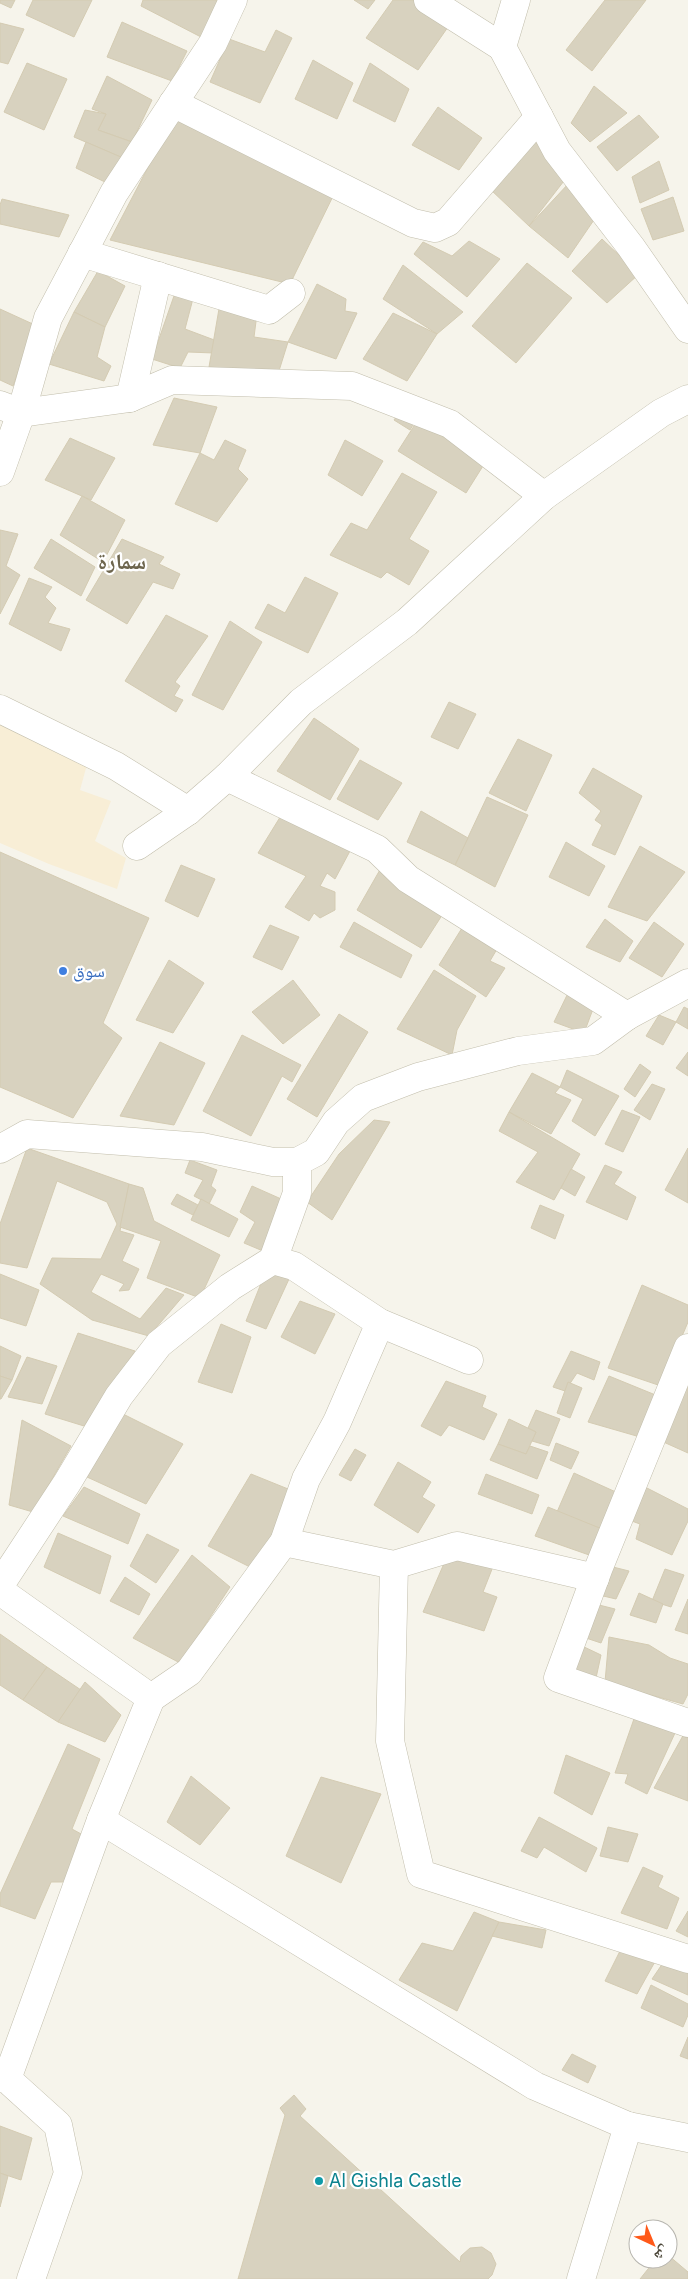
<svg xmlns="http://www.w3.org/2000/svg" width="688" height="2279" viewBox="0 0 688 2279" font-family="Inter,'Noto Naskh Arabic',sans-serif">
  <rect width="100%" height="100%" fill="#f6f4eb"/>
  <polygon fill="#f8eed6" points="0,722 88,761 80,790 111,801 95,841 126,858 117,889 49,864 0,843"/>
  <g fill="#d8d2bf" stroke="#d4cbb2">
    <polygon points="0,0 15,0 11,8 0,3"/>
    <polygon points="33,0 92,0 74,37 26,15"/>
    <polygon points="143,0 220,0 201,37 141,6"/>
    <polygon points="354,0 375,0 368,9"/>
    <polygon points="393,0 414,0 448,27 418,70 366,38"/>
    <polygon points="605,0 646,0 592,71 566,50"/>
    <polygon points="122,22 187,51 172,81 107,57"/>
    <polygon points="0,23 24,29 8,64 0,62"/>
    <polygon points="276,30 292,38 260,103 210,82 229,39 265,52"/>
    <polygon points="313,60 353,83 337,119 295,99"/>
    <polygon points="27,63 67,79 44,130 4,112"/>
    <polygon points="370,63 409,89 395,122 353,101"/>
    <polygon points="107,76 152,100 132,142 98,130 106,114 92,109"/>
    <polygon points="594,86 627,113 590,142 571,123"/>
    <polygon points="438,107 482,138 459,170 412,145"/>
    <polygon points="85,110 106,114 98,130 132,142 123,158 74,137"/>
    <polygon points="178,110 338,186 290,284 110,240"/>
    <polygon points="639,115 659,137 617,171 597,147"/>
    <polygon points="533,139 567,177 529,226 490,189"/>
    <polygon points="86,142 123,158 105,182 76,168"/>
    <polygon points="659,161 669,190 640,203 632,177"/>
    <polygon points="569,183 598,214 568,258 529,226"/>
    <polygon points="673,197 684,231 653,240 641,209"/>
    <polygon points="2,199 69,215 59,237 0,224 0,205"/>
    <polygon points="602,239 639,274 607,303 572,271"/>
    <polygon points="469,241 500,259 467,297 414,254 423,242 452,256"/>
    <polygon points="527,263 572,298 516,363 472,326"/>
    <polygon points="403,265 463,312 437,334 383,299"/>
    <polygon points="98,271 125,286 105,327 74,312"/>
    <polygon points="317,284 346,299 345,311 357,313 336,359 288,342"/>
    <polygon points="195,291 185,329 217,341 214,353 188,352 180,368 152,359 175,293"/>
    <polygon points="220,303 258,306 254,337 288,342 278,374 209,367"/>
    <polygon points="0,309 35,325 13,386 0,380"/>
    <polygon points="74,312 105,327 97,357 111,366 104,381 49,364"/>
    <polygon points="393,313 437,334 407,381 363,359"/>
    <polygon points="174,398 217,407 200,453 153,445"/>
    <polygon points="401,410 416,420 410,430 394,420"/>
    <polygon points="421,415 488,458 466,493 398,451"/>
    <polygon points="70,438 115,458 91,500 45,480"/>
    <polygon points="225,440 246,450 238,469 248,479 217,522 175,504 200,453 214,460"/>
    <polygon points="345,440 383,461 362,496 328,475"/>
    <polygon points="402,473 437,492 409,539 429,551 409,585 387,572 381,578 330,555 351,523 367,530"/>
    <polygon points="82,496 125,520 103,562 60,535"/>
    <polygon points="0,530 18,534 6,566 20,575 0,614"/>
    <polygon points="51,539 95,567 81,596 34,568"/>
    <polygon points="122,539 164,557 159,564 180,574 173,589 153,582 127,624 86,600"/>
    <polygon points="305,577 338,593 308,653 255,628 268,604 285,613"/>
    <polygon points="29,578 52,587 45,597 56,608 48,623 70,629 61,651 9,624"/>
    <polygon points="166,615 208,636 175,682 180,686 174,696 183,700 176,712 125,681"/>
    <polygon points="230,621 262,642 223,710 192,695"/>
    <polygon points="449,702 476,714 458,749 431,737"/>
    <polygon points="314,718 359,749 330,800 277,771"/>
    <polygon points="518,739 552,755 526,811 489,793"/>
    <polygon points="360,760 402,783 378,820 337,799"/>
    <polygon points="593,768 642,796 615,855 592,845 602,825 595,820 601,811 579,793"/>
    <polygon points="487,797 528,815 495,887 455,865"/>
    <polygon points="421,811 468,838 455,865 407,842"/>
    <polygon points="282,814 350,851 335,879 327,873 320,886 335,892 335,910 320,918 314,913 309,921 285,907 306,876 258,853"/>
    <polygon points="566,842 605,866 589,896 549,877"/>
    <polygon points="640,846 685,872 647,921 608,907"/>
    <polygon points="0,852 149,918 103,1023 122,1038 73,1118 0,1087"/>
    <polygon points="181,865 215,879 198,917 165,901"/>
    <polygon points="381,868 446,909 421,948 357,910"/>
    <polygon points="605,919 633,941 620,962 586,947"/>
    <polygon points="354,922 412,955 401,978 340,947"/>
    <polygon points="654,922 684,944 662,977 629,958"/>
    <polygon points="270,925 299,937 282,970 253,957"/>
    <polygon points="462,928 497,949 490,961 505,968 486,997 439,965"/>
    <polygon points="169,960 204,983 173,1033 136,1020"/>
    <polygon points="434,970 476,996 457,1030 452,1055 397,1029"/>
    <polygon points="293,980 320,1015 283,1044 252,1012"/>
    <polygon points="570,989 596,1001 584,1033 554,1022"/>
    <polygon points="684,1007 688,1009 688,1029 676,1022"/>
    <polygon points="339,1014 368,1032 317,1117 287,1099"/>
    <polygon points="659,1015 676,1022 663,1045 646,1036"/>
    <polygon points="242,1035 301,1065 292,1082 282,1076 251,1136 203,1111"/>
    <polygon points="160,1042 205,1063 174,1125 120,1116"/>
    <polygon points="688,1052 688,1076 676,1068"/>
    <polygon points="640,1064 651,1072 635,1097 624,1089"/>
    <polygon points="567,1070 619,1096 595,1136 572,1121 583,1099 560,1087"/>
    <polygon points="532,1073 560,1087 555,1093 571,1100 551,1134 509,1112"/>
    <polygon points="652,1084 665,1089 650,1120 634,1110"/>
    <polygon points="622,1110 640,1117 623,1152 605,1144"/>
    <polygon points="509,1112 580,1154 554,1200 516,1182 538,1152 499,1131"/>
    <polygon points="374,1120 390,1122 332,1220 307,1202 339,1154"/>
    <polygon points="27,1148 129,1184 120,1231 134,1235 122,1261 139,1269 129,1290 119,1291 124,1284 101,1274 91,1292 140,1319 166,1288 184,1295 149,1336 92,1320 40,1284 52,1258 101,1259 117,1224 107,1202 57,1181 27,1268 0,1263 0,1224"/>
    <polygon points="688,1148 688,1203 665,1190"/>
    <polygon points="190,1160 217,1170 211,1186 216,1190 209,1204 194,1196 203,1180 185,1173"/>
    <polygon points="605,1165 622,1172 614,1184 636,1197 627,1220 586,1202"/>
    <polygon points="571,1169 585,1177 575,1196 561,1188"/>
    <polygon points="129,1184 143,1188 154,1221 220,1255 200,1298 147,1278 161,1241 120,1227"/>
    <polygon points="252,1186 288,1202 263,1251 244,1243 255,1222 240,1212"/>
    <polygon points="177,1194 198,1205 193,1215 171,1204"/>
    <polygon points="201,1199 238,1219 229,1237 191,1220"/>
    <polygon points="540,1205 564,1215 555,1239 531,1228"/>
    <polygon points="266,1271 289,1279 266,1329 246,1321"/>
    <polygon points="0,1274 39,1290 26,1326 0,1318"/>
    <polygon points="642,1285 688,1305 688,1322 661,1386 608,1368"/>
    <polygon points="300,1301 335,1314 315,1354 281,1337"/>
    <polygon points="221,1324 251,1337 232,1393 198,1382"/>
    <polygon points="78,1333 135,1351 84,1426 45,1414"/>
    <polygon points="0,1346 21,1356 12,1380 0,1376"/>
    <polygon points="571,1351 600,1362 594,1380 577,1373 565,1391 553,1387"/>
    <polygon points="27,1357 57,1366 42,1404 8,1397"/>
    <polygon points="0,1376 12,1380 1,1399 0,1399"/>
    <polygon points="609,1376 658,1396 640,1437 588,1422"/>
    <polygon points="446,1381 486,1396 482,1407 497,1414 484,1440 449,1425 441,1436 421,1426"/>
    <polygon points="568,1382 582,1388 570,1418 557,1413"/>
    <polygon points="681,1384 688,1388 688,1453 659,1440"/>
    <polygon points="536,1410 560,1419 549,1446 532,1441 536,1432 528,1428"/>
    <polygon points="123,1414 183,1444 146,1504 87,1477"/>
    <polygon points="509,1419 536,1432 526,1454 498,1444"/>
    <polygon points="22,1420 71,1446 33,1512 9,1505"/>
    <polygon points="556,1443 579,1452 571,1469 550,1460"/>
    <polygon points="498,1444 526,1454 530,1446 548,1452 537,1479 490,1460"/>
    <polygon points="355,1449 366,1455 351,1481 339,1475"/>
    <polygon points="398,1462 431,1482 422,1497 435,1505 418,1533 374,1505"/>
    <polygon points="574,1473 618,1493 602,1529 557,1512"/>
    <polygon points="251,1474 298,1493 254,1569 208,1546"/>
    <polygon points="486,1474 539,1495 532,1514 478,1494"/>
    <polygon points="84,1487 140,1514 128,1544 63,1516"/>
    <polygon points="645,1487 688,1509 688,1521 672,1555 636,1539 640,1524 629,1520"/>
    <polygon points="548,1507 602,1529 592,1556 535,1536"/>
    <polygon points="58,1533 111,1556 100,1594 44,1567"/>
    <polygon points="147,1534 179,1550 156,1583 130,1566"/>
    <polygon points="449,1552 494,1564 483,1592 497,1597 484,1631 423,1612"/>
    <polygon points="192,1555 230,1587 180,1663 133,1638"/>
    <polygon points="609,1566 629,1571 616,1599 599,1595"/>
    <polygon points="665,1569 684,1575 671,1607 652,1601"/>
    <polygon points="125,1577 150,1594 139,1615 110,1601"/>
    <polygon points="639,1593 663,1604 656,1623 630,1615"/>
    <polygon points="688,1599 688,1634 675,1630"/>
    <polygon points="595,1604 615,1609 601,1643 583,1637"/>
    <polygon points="0,1634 47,1667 23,1700 0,1685"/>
    <polygon points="609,1637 649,1645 670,1658 688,1664 688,1694 683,1704 605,1682"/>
    <polygon points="580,1645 601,1655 596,1678 570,1670"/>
    <polygon points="47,1667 81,1690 58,1722 23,1700"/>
    <polygon points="85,1682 121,1715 105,1742 58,1722"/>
    <polygon points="635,1716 675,1733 647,1794 625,1783 628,1774 615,1773"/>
    <polygon points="685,1732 688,1733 688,1801 654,1788"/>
    <polygon points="68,1744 100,1759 72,1829 83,1835 66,1882 51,1882 35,1919 0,1906 0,1894"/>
    <polygon points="566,1755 610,1773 592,1815 554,1793"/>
    <polygon points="191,1776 230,1808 200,1845 167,1822"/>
    <polygon points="321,1777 381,1794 341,1883 286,1856"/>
    <polygon points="539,1817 597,1848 586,1872 544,1847 537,1858 521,1851"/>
    <polygon points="608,1827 638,1834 628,1862 600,1856"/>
    <polygon points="643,1867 663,1876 658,1887 679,1898 667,1929 621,1913"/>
    <polygon points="688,1911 688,1937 676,1931"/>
    <polygon points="474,1912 499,1922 457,2011 399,1980 422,1943 453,1951"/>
    <polygon points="499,1922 546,1930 542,1948 492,1936"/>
    <polygon points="622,1947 657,1958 637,1994 605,1981"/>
    <polygon points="665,1960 688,1969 688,1995 652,1979"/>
    <polygon points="651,1985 688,2004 688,2015 683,2027 641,2008"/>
    <polygon points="688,2037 688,2059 680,2056"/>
    <polygon points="572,2054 596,2066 588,2083 562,2070"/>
    <polygon points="294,2095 306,2109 300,2116 460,2262 461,2256 470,2248 482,2247 491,2253 496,2264 492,2275 488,2279 238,2279 285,2115 280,2108"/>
    <polygon points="0,2126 32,2138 21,2180 0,2173"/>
    <polygon points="0,2173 8,2176 0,2207"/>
    <polygon points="668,2255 688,2272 688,2279 640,2279 656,2259 668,2259"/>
  </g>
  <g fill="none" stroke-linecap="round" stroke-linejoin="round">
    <g stroke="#c2beac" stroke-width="29">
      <g id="street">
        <polyline points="428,0 502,47"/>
        <polyline points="516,0 502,47 557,151 631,247 688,329"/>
        <polyline points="173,103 413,223 435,228 448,222 539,117"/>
        <polyline points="82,253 269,310 291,293"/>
        <polyline points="130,398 158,276"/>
        <polyline points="0,405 21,413 130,398 172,380 352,386 450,424 544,496"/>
        <polyline points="0,472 21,413 48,318 114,193 213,43 233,0"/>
        <polyline points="0,709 116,766 188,811"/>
        <polyline points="227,777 377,849 408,879 627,1016"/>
        <polyline points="137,846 188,811 227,777 301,702 407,622 544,496 661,413 688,399"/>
        <polyline points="0,1149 27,1134 202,1147 273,1162 297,1162 316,1152 336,1122 363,1098 418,1077 518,1051 593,1041 627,1016 688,983"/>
        <polyline points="273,1260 297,1193 297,1162"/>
        <polyline points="688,1348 599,1567 558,1678 688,1723"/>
        <polyline points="284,1542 394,1565 457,1546 595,1578"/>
        <polyline points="394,1565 390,1741 421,1874 688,1959"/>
        <polyline points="0,1585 67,1483 119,1396 159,1344 230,1287 273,1260 294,1266 380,1323 469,1360"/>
        <polyline points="0,1591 151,1698 101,1820 7,2079"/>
        <polyline points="151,1698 189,1672 284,1542 306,1479 337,1422 380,1323"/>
        <polyline points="101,1820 535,2086 628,2126 688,2138"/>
        <polyline points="0,2078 7,2079 58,2125 68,2173 31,2279"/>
        <polyline points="581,2279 628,2126"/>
      </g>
    </g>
    <use href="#street" stroke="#fff" stroke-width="28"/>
  </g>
  <circle fill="#3f7fe0" stroke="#fff" stroke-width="2" cx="63" cy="971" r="5"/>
  <circle fill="#0f9aa8" stroke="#fff" stroke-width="2" cx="319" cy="2181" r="5"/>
  <g text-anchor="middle" stroke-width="4.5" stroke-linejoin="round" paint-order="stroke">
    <g font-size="18" fill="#366cbe" stroke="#fff" text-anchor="start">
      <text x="73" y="977">سوق</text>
    </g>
    <g font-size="18" fill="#0d838f" stroke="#fff" text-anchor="start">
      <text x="329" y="2187">Al Gishla Castle</text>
    </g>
    <g font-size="22" font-weight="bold" fill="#6e664e" stroke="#fff">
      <text x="122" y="569">سمارة</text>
    </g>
  </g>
  <g transform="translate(653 2244) rotate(136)"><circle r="24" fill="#ffffff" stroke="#b7b5af"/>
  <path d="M0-4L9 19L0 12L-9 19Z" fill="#ff5919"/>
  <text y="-8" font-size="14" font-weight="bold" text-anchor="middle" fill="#4b4638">ش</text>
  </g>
</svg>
